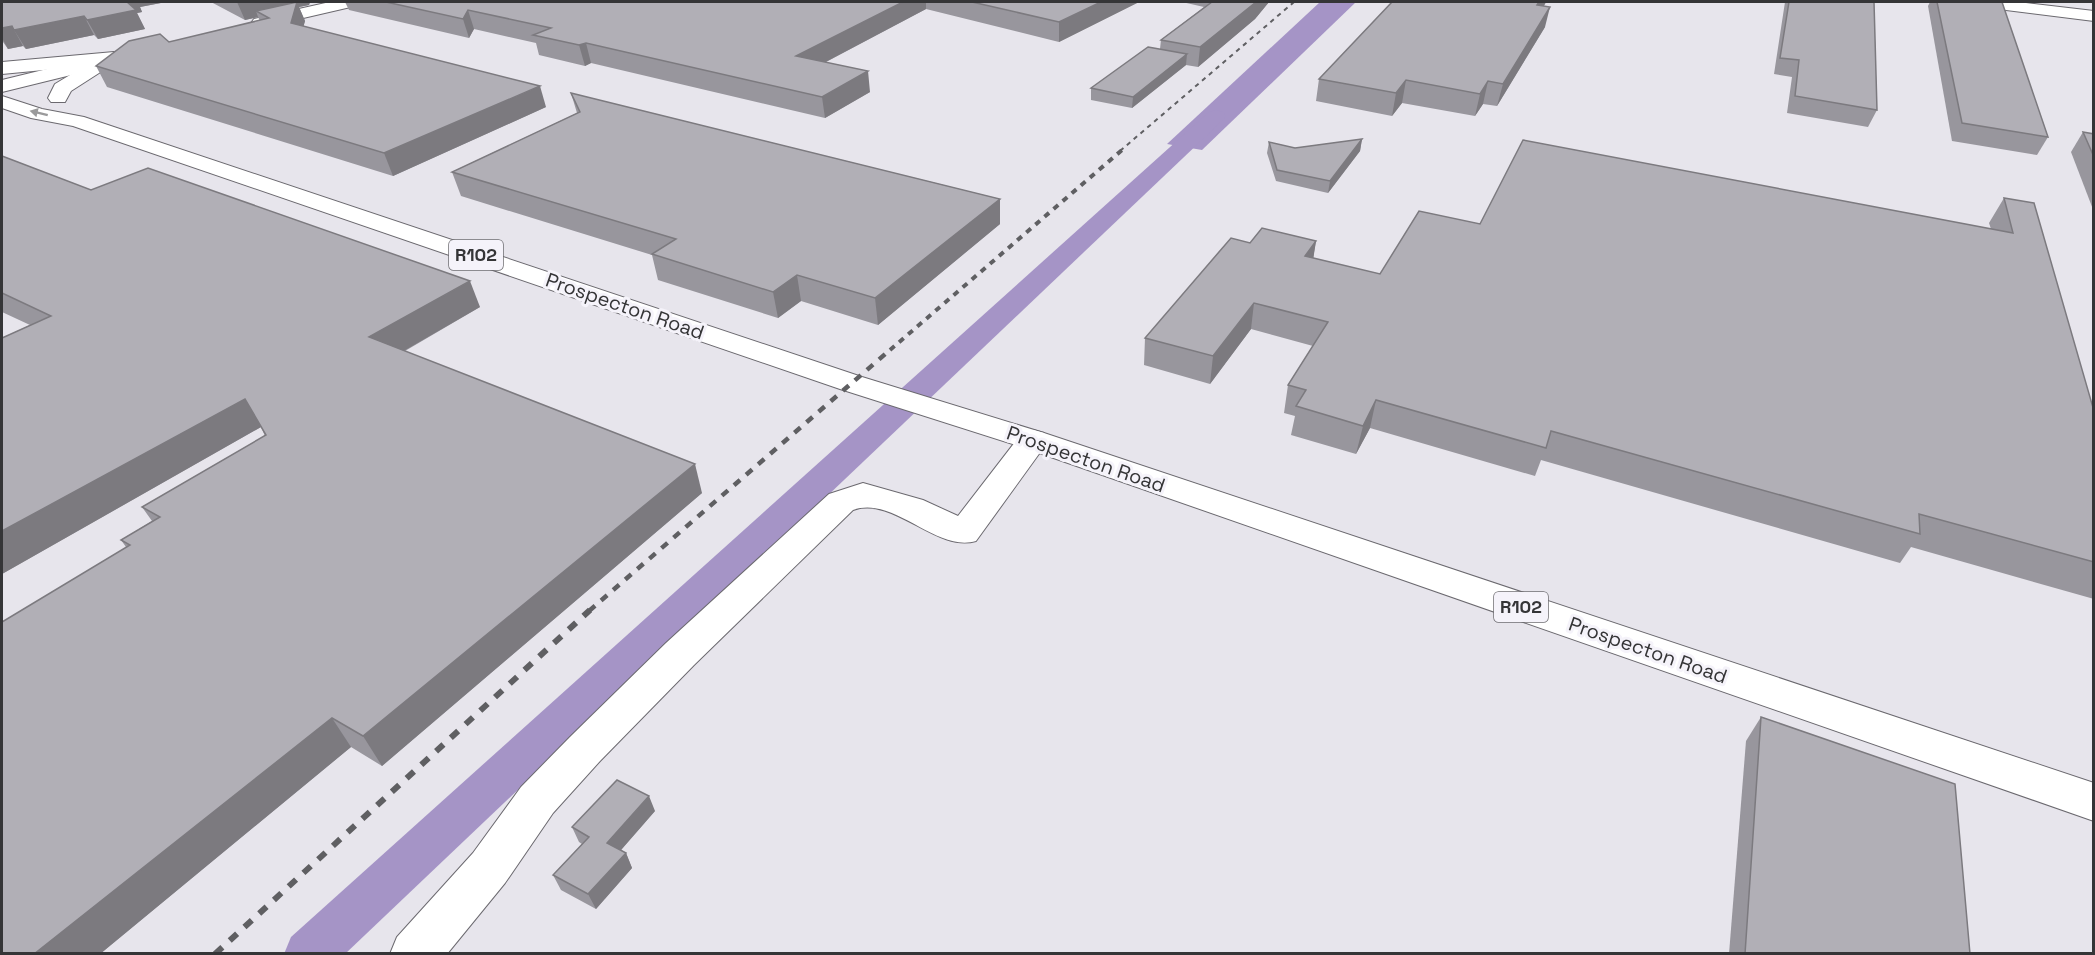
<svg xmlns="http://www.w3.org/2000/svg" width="2095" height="955" viewBox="0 0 2095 955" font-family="'Space Grotesk',sans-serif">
  <rect width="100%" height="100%" fill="#e7e5ec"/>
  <polygon fill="#a594c6" points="1320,2 1356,2 1202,150 1167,144"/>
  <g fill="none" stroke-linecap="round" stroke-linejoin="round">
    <polygon fill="#a594c6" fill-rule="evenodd" points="1216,110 1223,112 1226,116 1223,120 345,954 284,954 291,937 1209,112"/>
    <g stroke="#6b696f" stroke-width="2">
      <g id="minor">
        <polygon points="330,2 357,2 355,6 260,28 254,27 251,23 254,19"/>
        <polygon points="1974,2 2018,2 2094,11 2094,21 1982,7"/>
        <polygon points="125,50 132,52 134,56 132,60 2,92 2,80"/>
        <path d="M1033 430 1044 433 1049 440 976 541C936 553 894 495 853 510L694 665 600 761 553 813 505 883 447 954H390L397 937 473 853 521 787 570 737 666 643 829 494 863 483 923 500 958 516 1022 433Z"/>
      </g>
    </g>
    <g stroke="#6b696f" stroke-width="2">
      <g id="primary">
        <polygon points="114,52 121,54 123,58 121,62 113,64 71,91 65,102 51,102 48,98 55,84 85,66 2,74 2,62"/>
        <polygon points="2,96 42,109 84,117 862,377 1044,433 2094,783 2094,821 1022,447 840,389 73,126 31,118 2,108"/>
      </g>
    </g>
    <use href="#minor" fill="#fff" fill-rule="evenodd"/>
    <use href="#primary" fill="#fff" fill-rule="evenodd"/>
    <polyline stroke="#5f5f62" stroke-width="2" stroke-dasharray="4.5 4.5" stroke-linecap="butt" points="1120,151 1294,2"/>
    <polyline stroke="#5f5f62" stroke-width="4" stroke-dasharray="6 6" stroke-linecap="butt" points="890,350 1122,150"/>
    <polyline stroke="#5f5f62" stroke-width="4.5" stroke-dasharray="8 8" stroke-linecap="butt" points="589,611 891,349"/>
    <polyline stroke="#5f5f62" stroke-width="6" stroke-dasharray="10 10" stroke-linecap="butt" points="215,954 590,610"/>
  </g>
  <g fill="#98969d">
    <polygon points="2,2 166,2 140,7 142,12 137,13 145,29 98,39 94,35 26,49 23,46 8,49 3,42 2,42"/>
    <polygon points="211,2 310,2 309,5 299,7 305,21 303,27 546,107 393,176 107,87 96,66 169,42 260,21 258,17 245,20"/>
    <polygon points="345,2 1139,2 1059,42 926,9 826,62 870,92 825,118 591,63 585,66 539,55 536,43 474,29 469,38 349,10"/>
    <polygon points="1182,2 1269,2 1255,19 1198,67 1186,65 1132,108 1091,100 1091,88 1160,49 1161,40 1204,7"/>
    <polygon points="1392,2 1546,2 1544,6 1545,27 1497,106 1483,104 1475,116 1402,103 1392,116 1316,101 1319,79"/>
    <polygon points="1785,2 1874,2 1877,110 1868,127 1787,113 1792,77 1774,74"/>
    <polygon points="1930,2 2002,2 2048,137 2037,155 1952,141 1928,6"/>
    <polygon points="571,93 1000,199 1000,224 878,325 801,301 778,318 658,280 652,255 461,196 452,172 577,113"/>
    <polygon points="2083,132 2094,134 2094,212 2071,152"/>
    <polygon points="1362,139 1360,151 1328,193 1276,181 1267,153 1269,142 1295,148"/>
    <polygon points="2,156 91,190 480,307 405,351 702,493 382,766 351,747 100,954 2,954 126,547 121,540 152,521 142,507 265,436 261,427 2,574 2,338 30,325 2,312"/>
    <polygon points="2004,198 2094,411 2094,599 1911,547 1900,563 1541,460 1535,476 1370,428 1356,454 1291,435 1295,416 1284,413 1288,385 1313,346 1251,329 1210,384 1144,365 1145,338 1250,243 1316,241 1313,258 1380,274 1480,224 1991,229 1989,223"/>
    <polygon points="1761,717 1970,954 1729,954 1746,741"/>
    <polygon points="655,811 621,850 626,853 632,868 596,909 561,890 553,875 582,844 579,842 572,827"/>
  </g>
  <g fill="#7c7a7f">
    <polygon points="124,2 166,2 140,7 142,12 137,13 145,29 98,39 87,20"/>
    <polygon points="237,2 310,2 309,5 299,7 305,21 299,43 291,23 256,11 258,17 245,20"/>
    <polygon points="903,2 926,2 926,9 799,76 796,56"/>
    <polygon points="1101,2 1139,2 1059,42 1059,22"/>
    <polygon points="1256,2 1269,2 1255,19 1198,67 1200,47"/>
    <polygon points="1539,2 1546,2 1532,25 1537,5"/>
    <polygon points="1550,7 1545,27 1497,106 1503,84"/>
    <polygon points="468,10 474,29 469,38 463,19"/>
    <polygon points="84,16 94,35 26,49 14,30"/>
    <polygon points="12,26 23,46 8,49 2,38 2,28"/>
    <polygon points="586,43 591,63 585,66 579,45"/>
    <polygon points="1187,54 1186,65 1132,108 1133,97"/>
    <polygon points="868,71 870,92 825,118 822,97"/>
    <polygon points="1406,80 1402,103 1392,116 1396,93"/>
    <polygon points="1488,81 1483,104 1475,116 1480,94"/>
    <polygon points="540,86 546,107 393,176 384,153"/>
    <polygon points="1362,139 1360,151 1328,193 1330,181"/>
    <polygon points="1000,199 1000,224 878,325 875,298"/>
    <polygon points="1316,241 1312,267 1305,256"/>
    <polygon points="797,275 801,301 778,318 773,292"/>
    <polygon points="470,281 480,307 381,364 369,337"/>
    <polygon points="1254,303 1251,329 1210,384 1213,356"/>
    <polygon points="245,399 261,427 2,574 2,531"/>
    <polygon points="1376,400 1370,428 1356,454 1363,426"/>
    <polygon points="695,464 702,493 382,766 363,736"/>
    <polygon points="332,718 351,747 100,954 34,954"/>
    <polygon points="649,796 655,811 614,858 607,843"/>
    <polygon points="626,853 632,868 596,909 588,894"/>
  </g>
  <g fill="#b1afb6" stroke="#7c7a7f" stroke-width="1.5">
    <polygon points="2,2 127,2 136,10 87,20 84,16 14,30 12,26 2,28"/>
    <polygon points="297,2 291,23 540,86 384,153 96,66 129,41 160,34 169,42 269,18 256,11"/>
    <polygon points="386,2 903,2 796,56 868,71 822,97 586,43 579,45 533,35 551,28 468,10 463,19"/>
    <polygon points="972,2 1101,2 1059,22"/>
    <polygon points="1212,2 1256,2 1200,47 1161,40"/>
    <polygon points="1392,2 1539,2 1537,5 1550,7 1503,84 1488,81 1480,94 1406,80 1396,93 1319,79"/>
    <polygon points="1789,2 1874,2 1877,110 1795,96 1799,60 1780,58"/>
    <polygon points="1937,2 2002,2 2048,137 1962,123"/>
    <polygon points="1148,47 1187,54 1133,97 1091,88"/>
    <polygon points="571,93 1000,199 875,298 797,275 773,292 652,254 676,239 452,172 580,112"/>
    <polygon points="2083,132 2094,134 2094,157"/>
    <polygon points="1362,139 1330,181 1277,170 1269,142 1295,148"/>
    <polygon points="1523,140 2013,233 2004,198 2034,203 2094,411 2094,562 1919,514 1920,534 1551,431 1546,448 1376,400 1363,426 1296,406 1306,390 1288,385 1328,322 1254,303 1213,356 1145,338 1231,238 1250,243 1262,228 1316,241 1305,256 1380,274 1419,211 1480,224"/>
    <polygon points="2,156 91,190 148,168 470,281 369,337 695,464 363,736 332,718 34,954 2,954 2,622 130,545 121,540 160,517 142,507 266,435 245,399 2,531 2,338 51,316 2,293"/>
    <polygon points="1761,717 1955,784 1970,954 1745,954"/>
    <polygon points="617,780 649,796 607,843 626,853 588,894 553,875 589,837 572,827"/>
  </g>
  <defs><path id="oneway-solid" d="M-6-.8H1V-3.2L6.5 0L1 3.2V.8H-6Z" transform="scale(1.5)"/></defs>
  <use fill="#9a9a9b" href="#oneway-solid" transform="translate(39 113) rotate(-166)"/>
  <g text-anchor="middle" stroke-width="6" stroke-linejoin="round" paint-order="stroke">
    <g fill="#f5f3fa" stroke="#6f6e72" stroke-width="1.5">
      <rect x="449" y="240" width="54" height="30" rx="4.5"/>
      <rect x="1494" y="592" width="54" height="30" rx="4.5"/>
    </g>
    <g font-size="18" font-weight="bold" fill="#353537">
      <text x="476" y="261">R102</text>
      <text x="1521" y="613">R102</text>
    </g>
    <g font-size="20" fill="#353537" stroke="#f5f3fa">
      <text transform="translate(625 306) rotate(19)" y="7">Prospecton Road</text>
      <text transform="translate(1086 459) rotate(19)" y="7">Prospecton Road</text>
      <text transform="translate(1648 650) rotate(19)" y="7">Prospecton Road</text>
    </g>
  </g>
  <rect width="2095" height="955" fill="none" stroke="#353537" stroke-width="6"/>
</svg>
